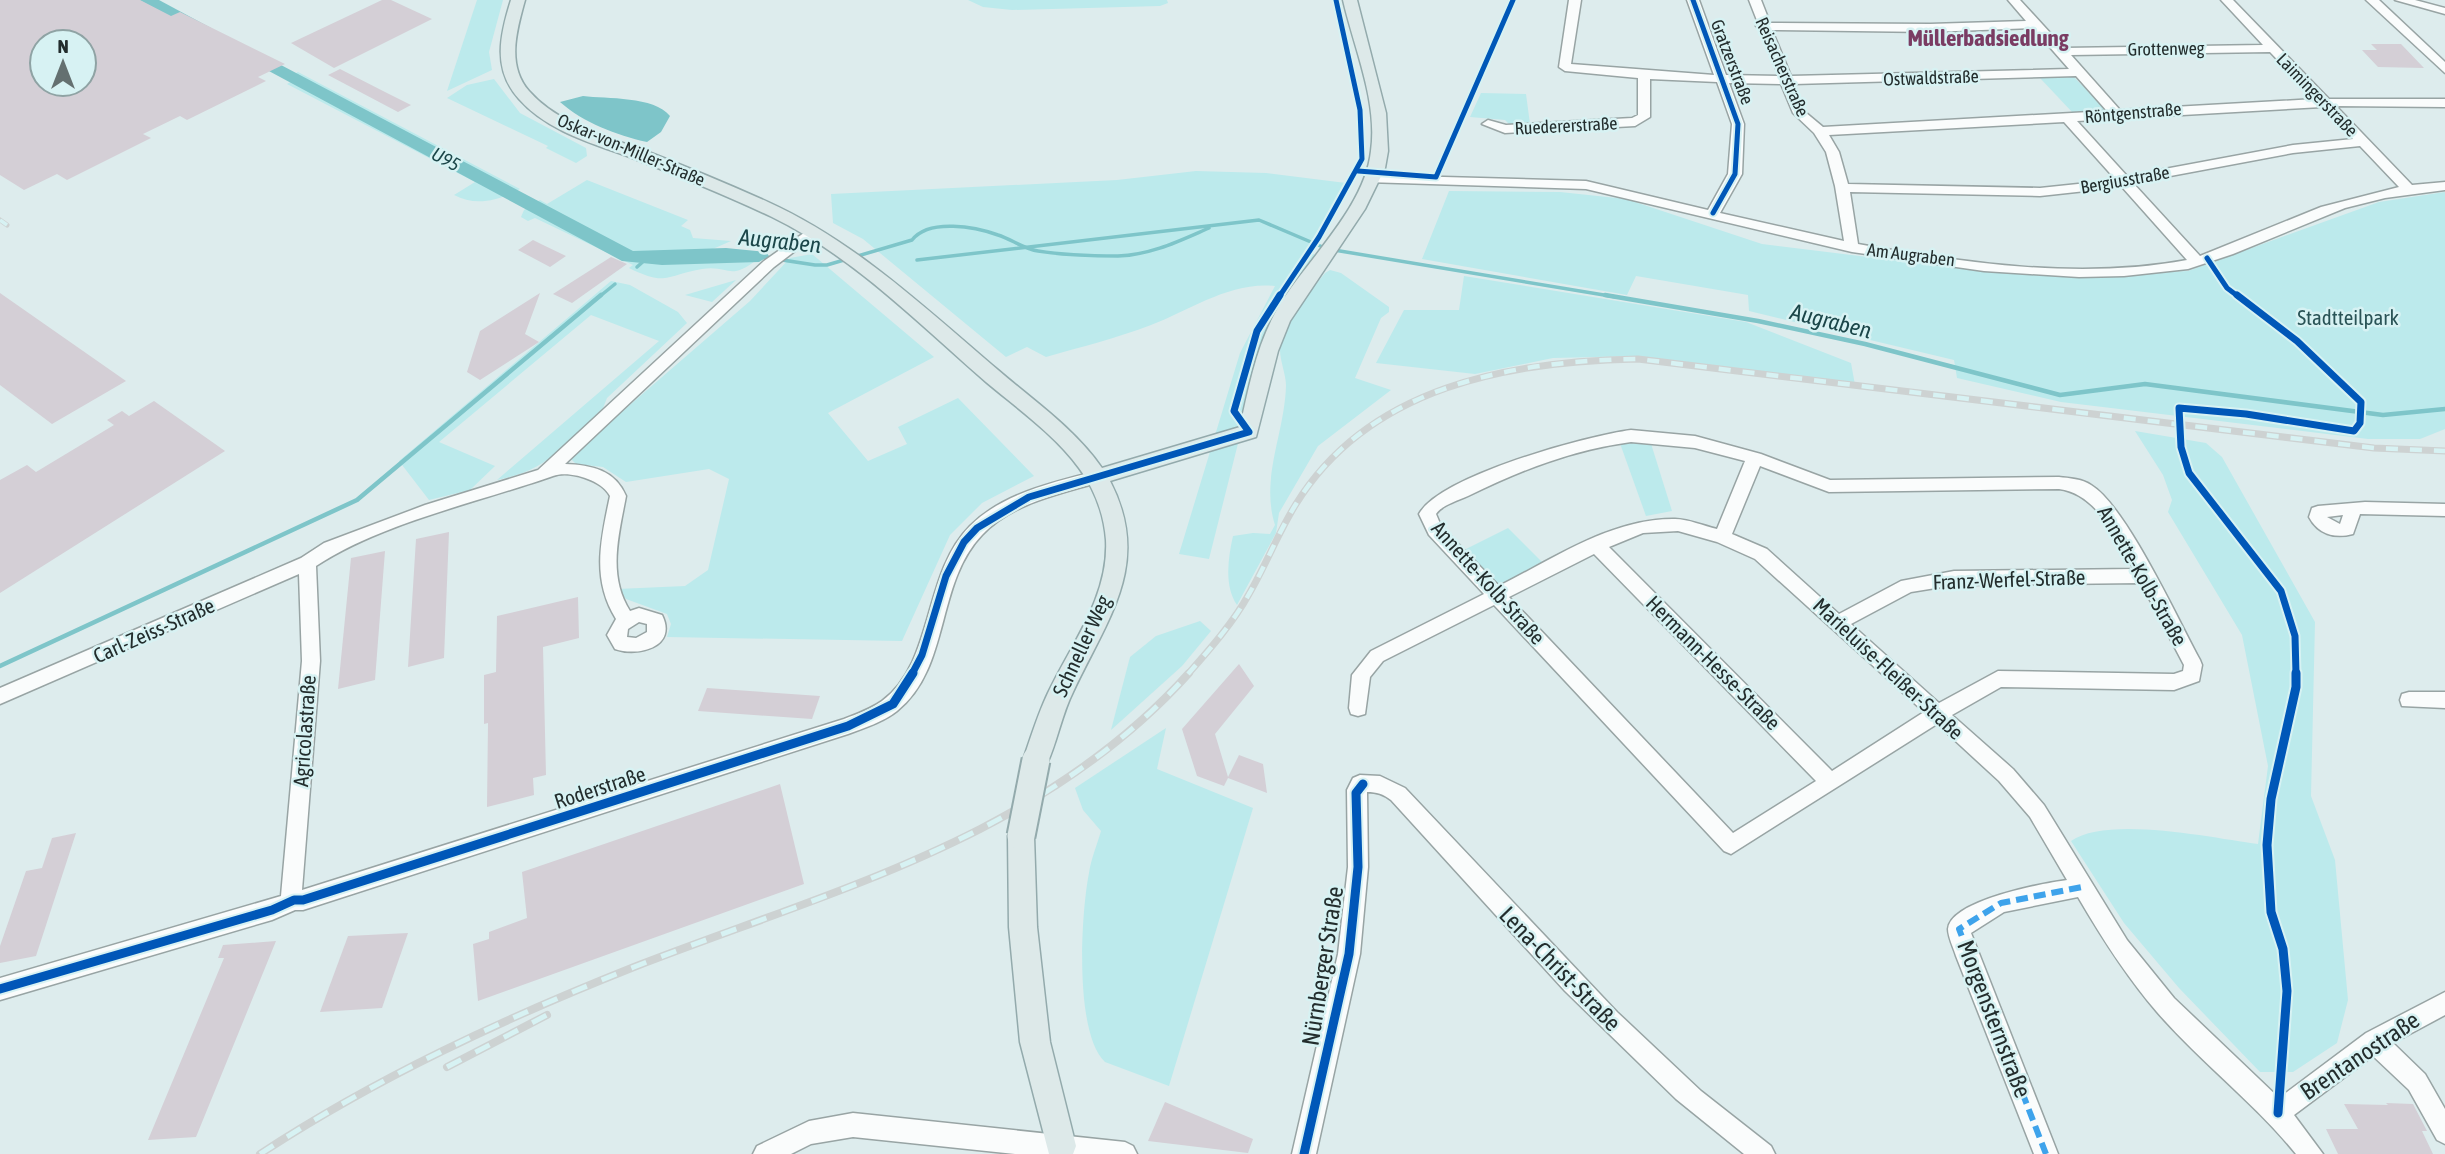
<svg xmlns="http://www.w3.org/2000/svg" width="2445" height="1154" viewBox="0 0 2445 1154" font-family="'Asap Condensed',sans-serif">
  <rect width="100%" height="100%" fill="#ddeced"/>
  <g fill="#bceaec">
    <polygon points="477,0 503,0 489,52 492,70 447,91"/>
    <polygon points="968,0 1167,0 1168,3 1160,6 1012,10 983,7"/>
    <path d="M298 72 520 189C500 200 476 207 454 195L475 182 287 84 294 80 289 77Z"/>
    <polygon points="2073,76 2107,111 2073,113 2040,78"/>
    <polygon points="494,79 520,113 586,148 587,156 576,163 546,148 548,146 447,98 467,85"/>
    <polygon points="1481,93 1526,94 1530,124 1510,125 1505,120 1470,117"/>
    <path d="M1196 171 1266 173 1346 183 1306 250 1317 256 1265 336 1209 559 1179 554 1240 353 1275 286C1231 281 1190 310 1151 325 1117 338 1081 347 1046 357L1027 347 1006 357 863 239 833 223 831 194 1117 180Z"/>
    <path d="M587 180 688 220 681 226 690 230 693 238 731 241 690 259 730 254 758 259C728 282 731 265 702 269 666 275 667 287 629 268L633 265 535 218 528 221 521 217 524 210 540 200 547 204Z"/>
    <polygon points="1449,191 1560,192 1626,199 1762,244 1941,266 2078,276 2188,271 2379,202 2445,192 2445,429 2420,439 2368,439 2061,402 1957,378 1954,360 1749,311 1748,295 1636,276 1627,295 1422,259"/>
    <polygon points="812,254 934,357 828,413 868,461 907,444 898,427 958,398 1034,476 982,503 950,535 902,641 667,637 671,624 667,614 626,599 617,589 685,586 708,570 729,479 709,469 626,482 603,467 576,464 571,459 573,454 750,301 790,258"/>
    <path d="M1330 270 1341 273 1389 307V312L1381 318 1355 378 1391 390 1318 446 1279 513 1276 533 1237 605C1224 586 1228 558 1233 536L1253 533 1270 534 1275 525C1260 478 1285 433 1286 385 1286 372 1277 355 1281 342 1289 317 1308 294 1325 273Z"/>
    <polygon points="1464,276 1746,322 1851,363 1855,385 1638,356 1553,358 1475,374 1376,363 1404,310 1459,310"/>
    <polygon points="736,280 712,302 685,295"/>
    <path d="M611 281 630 285 678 312 687 323 607 398 603 408C565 444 550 470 497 480L659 341 591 315 439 442 495 466 470 490 429 500 399 461Z"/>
    <path d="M2135 431 2206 443 2222 457 2315 622 2311 796 2335 860 2348 1000 2337 1043 2293 1072H2260L2179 988 2124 923 2071 841C2107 815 2214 838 2258 844L2268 766 2242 635 2168 512 2172 500 2163 475Z"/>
    <polygon points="1648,434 1672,511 1646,516 1617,435"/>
    <polygon points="1508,528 1545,565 1498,589 1464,550"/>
    <polygon points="1200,621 1211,631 1182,666 1111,730 1130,657 1156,636"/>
    <path d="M1166 728 1157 769 1253 808 1169 1086 1105 1062C1074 1033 1081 913 1089 873 1091 859 1097 845 1101 831L1083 810 1075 788Z"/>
  </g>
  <path fill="#7ec5c9" d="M583 96C607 99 654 96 670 116L661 132 647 142C616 135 584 123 560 102Z"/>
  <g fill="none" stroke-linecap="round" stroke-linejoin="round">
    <g stroke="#7ec5c9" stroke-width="3.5">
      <polyline points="292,74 513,193"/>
      <path d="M533 205 629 257 686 259 730 252 815 265H827L912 240C929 218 976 227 998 235 1011 239 1024 249 1038 251 1063 255 1092 256 1118 256 1151 255 1179 241 1209 228"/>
      <polyline points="1334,250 1616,297"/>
      <polyline points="917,260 1259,220 1325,248"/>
      <polyline points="637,267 646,259"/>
      <polyline points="599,297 615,284"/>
    </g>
    <g stroke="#7ec5c9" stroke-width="4.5">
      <polyline points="1605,295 1758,321 1865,344 2060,395 2145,384 2383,415 2445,409"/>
      <polyline points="0,666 357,500 601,295"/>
    </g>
    <g fill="#7ec5c9" fill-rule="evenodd">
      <polygon points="139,0 159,0 211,28 209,31 197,31"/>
      <polygon points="247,47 633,251 726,248 766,252 769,256 759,262 662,265 622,261 241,56 239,52"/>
    </g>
  </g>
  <g fill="#d4cfd6" fill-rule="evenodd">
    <path d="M0 0H140L171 16 180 12 285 64 258 77 266 81 187 120 180 116 143 134 151 138 67 180 57 174 24 190 0 175ZM42 42H84V84H42Z"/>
    <polygon points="382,0 391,0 432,19 334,68 291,43"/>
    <polygon points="2371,44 2401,44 2424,68 2378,67 2362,50 2377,50"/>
    <polygon points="340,69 385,92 411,105 398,112 328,75"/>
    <polygon points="533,240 541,244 566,256 550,267 518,250"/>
    <polygon points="611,257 627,264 572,303 553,294"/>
    <polygon points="0,293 10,300 126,381 52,424 0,385"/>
    <polygon points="540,293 525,334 539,342 480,380 467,372 480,331"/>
    <polygon points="154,401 225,451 0,593 0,480 27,465 36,472 114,425 107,420 122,411 129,416"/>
    <polygon points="449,532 444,658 408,667 416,539"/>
    <polygon points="385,551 375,680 338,689 351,558"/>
    <polygon points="578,597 579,638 543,647 546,775 533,778 534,795 487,807 488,723 484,724 484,675 496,672 497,616"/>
    <polygon points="1239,664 1254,686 1215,734 1228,777 1239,755 1263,764 1267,793 1228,778 1224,786 1197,776 1182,729"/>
    <polygon points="707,688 820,696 812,719 698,711"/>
    <polygon points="780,784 804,884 478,1001 473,944 489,939 489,932 527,918 522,872"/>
    <polygon points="76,833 36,956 0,963 0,946 26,871 42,868 52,838"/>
    <polygon points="408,933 382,1008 320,1012 348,936"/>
    <polygon points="276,941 196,1137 148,1140 224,958 218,958 223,945"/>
    <polygon points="1165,1102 1253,1139 1248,1153 1148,1141"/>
    <polygon points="2386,1103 2413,1104 2427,1131 2422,1131 2433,1154 2338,1154 2326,1129 2358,1129 2344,1104 2388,1105"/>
  </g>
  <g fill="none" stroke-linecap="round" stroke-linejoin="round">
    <g stroke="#98a4a4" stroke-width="3">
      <g id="minor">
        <path d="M1569 0H1581L1571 64 1714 75 1687 0H1699L1726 75 1779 76 1760 29 1756 26 1758 23 1749 0H1761L1770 23 1930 24 2026 21 2008 0H2020L2064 48 2263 45 2221 0H2233L2329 99H2445V107L2336 106 2412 185 2445 182V190L2385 198 2345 208 2233 254 2188 269 2124 276 2079 277 1984 271 1852 252 1586 189 1366 182V176L1371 175 1586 181 1708 210 1728 174 1732 124 1717 82 1650 79V117L1635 126 1505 133 1482 124 1488 120 1506 125 1632 118 1638 115V78L1565 71 1559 67ZM2033 28 2069 69 1791 76 1772 30 1930 32ZM2270 52 2315 99 2120 110 2071 55ZM2076 76 2107 111 1823 127 1805 112 1794 84ZM1729 83 1781 84 1793 113 1814 133 1826 152 1835 186 1844 241 1720 213 1742 174 1744 124ZM2322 107 2353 139 2293 145 2127 176 2077 121ZM2064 122 2116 180 2040 188 1848 184 1839 152 1829 135ZM2360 146 2399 187 2321 207 2200 256 2133 183 2293 153ZM2122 187 2187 260C2080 280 1964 263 1858 244L1850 192 2040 196Z"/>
        <polygon points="2366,0 2379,0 2445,62 2445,73"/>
        <polygon points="2395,0 2415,0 2445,8 2445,14"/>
        <path d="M811 228 816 229V235L774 267 565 464C592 465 615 470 626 496 619 534 607 575 630 611L639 608 662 615C678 647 638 657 615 649L607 635 616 619C591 579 601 539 610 496 602 480 569 470 553 476 479 502 381 523 316 566L320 661 302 890 844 719C857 714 871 709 882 701 935 662 922 574 970 526 1003 493 1054 482 1097 471L1103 473 1105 477 1103 481C1061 494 1013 502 982 535 935 584 951 668 897 711 883 722 864 728 848 734L303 910H295L272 920 0 1000V978L281 896 302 661 299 574 0 704V688L301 558 324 543 425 505 538 470 764 261ZM639 622 647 624V632L636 638 627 637 628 629Z"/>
        <path d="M1631 430 1695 436 1761 454 1830 480 2059 477C2069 478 2082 479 2091 485 2126 506 2178 620 2200 660L2202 665 2199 681 2174 690 2001 687 1952 715 2013 769 2044 805 2127 940 2174 998 2279 1098 2366 1033 2445 992V1015L2393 1043 2425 1074 2445 1109V1144L2437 1140 2409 1090 2373 1056 2294 1115 2323 1154H2296C2254 1102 2200 1062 2157 1012 2126 976 2102 938 2078 897L2004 912 1971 933 2058 1154H2034L1956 956C1954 949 1948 937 1948 929 1950 900 2045 883 2067 880L2030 817 1999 781 1937 724 1731 854 1724 851 1494 605 1383 661 1370 677 1365 714 1358 716 1351 714 1349 708 1352 675 1371 651 1484 594 1429 535 1419 514C1440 476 1586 436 1631 430ZM1631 442 1695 448 1745 461 1717 529C1704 526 1688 519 1675 519 1612 518 1553 559 1499 586L1441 526 1436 514C1442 505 1457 501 1468 496 1521 470 1572 450 1631 442ZM1760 466 1829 492 2059 489C2098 494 2116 539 2134 569L1954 571 1901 581 1839 614 1767 549 1732 534ZM1678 531 1717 542 1755 559 1924 712 1832 771 1609 547 1643 533ZM1594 554 1816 781 1733 833 1509 597ZM2141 583 2184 665 2183 671 2174 674 1998 671 1939 703 1851 624 1911 592 1954 585Z"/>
        <path d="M2365 502 2445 504V516L2360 514 2353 534C2334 539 2318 534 2309 517L2312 508 2318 506ZM2343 515 2340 524 2327 517Z"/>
        <polygon points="2409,692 2445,692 2445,708 2402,706 2400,700 2402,694"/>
        <path d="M1360 775 1380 776 1405 788 1617 1012 1701 1091 1771 1146 1775 1154H1744L1676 1099 1565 991 1391 800C1383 794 1377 792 1367 792L1368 867 1360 954 1316 1154H1292L1338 954 1348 867 1347 790 1353 778Z"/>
        <polygon points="853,1113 1125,1142 1133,1146 1137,1154 1015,1154 853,1137 811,1144 791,1154 753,1154 757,1146 809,1121"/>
      </g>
    </g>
    <g stroke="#93aaac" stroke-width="3">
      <g id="major">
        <path d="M511 0H525C517 29 506 65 529 91 558 124 605 136 646 151 687 167 728 184 768 202 856 242 925 308 998 370 1034 401 1074 428 1102 468L1240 427C1249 386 1257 343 1279 306 1307 260 1365 207 1371 151 1378 101 1354 48 1343 0H1357L1386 113 1388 151 1385 168 1365 209 1290 321 1278 351 1256 437 1110 481C1153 564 1107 619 1073 692 1061 716 1057 744 1045 768L1036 771 1027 768 1023 760C1031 737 1038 714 1048 693 1071 644 1109 597 1106 540 1104 514 1094 488 1079 468 1054 434 1018 409 986 382 918 323 854 257 772 217 728 196 681 177 635 159 595 144 548 132 519 99 492 69 500 35 511 0Z"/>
        <polygon points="1021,824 1030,828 1034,836 1037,927 1050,1042 1076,1146 1073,1154 1049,1154 1020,1042 1009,927 1008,836 1012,828"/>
      </g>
    </g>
    <use href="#minor" fill="#fafcfc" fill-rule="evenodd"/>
    <use href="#major" fill="#dde9e9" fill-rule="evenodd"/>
    <g stroke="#cdd2d2" stroke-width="5">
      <polyline id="rail-far2" points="0,220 7,225"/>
    </g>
    <g stroke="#cdd2d2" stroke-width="7">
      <path id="rail-far1" d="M1188 674C1210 649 1233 623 1249 594 1266 565 1278 533 1296 504 1369 386 1510 361 1638 359L2374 448 2445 451"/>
    </g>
    <g stroke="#cdd2d2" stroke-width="8">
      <g id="rail">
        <polyline points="447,1067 547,1015"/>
        <path d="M260 1154C378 1077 503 1019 634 967 832 890 1041 838 1189 673"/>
      </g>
    </g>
    <use href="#rail-far2" stroke="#d7f2f3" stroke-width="3.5" stroke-dasharray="10" stroke-linecap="butt"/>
    <use href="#rail-far1" stroke="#d7f2f3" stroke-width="4.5" stroke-dasharray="12" stroke-linecap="butt"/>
    <use href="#rail" stroke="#d7f2f3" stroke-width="5" stroke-dasharray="16" stroke-linecap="butt"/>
    <g stroke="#93aaac" stroke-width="31" stroke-linecap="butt">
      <polyline id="major-bridge" points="1021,836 1036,760"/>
    </g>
    <use href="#major-bridge" stroke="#dde9e9" stroke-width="27"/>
    <polyline stroke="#3ea3eb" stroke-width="6" stroke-dasharray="12 6" stroke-linecap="butt" points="2046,1154 1959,929 2001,903 2082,887"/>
    <g stroke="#d7f2f3" stroke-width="9">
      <g id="cycleway-far2">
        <polyline points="1693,0 1738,124 1735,174 1713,213"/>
        <polyline points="1358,171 1436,177 1513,0"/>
        <polyline points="2207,258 2227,288 2239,297"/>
        <polyline points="1279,297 1319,237 1362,159 1360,110 1336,0"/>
      </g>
    </g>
    <g stroke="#d7f2f3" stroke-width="11">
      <g id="cycleway-far1">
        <polyline points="2237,295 2297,341 2361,402 2360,423 2354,431 2246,414 2179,408 2181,447 2189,473 2281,591 2295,636 2296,674"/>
        <polyline points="912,674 922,655 946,576 964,542 977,528 1029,497 1249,432 1234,411 1257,331 1280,295"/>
      </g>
    </g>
    <g stroke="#d7f2f3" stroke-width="13">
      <g id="cycleway">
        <polyline points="0,989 272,910 294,900 303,900 848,726 893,704 913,673"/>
        <polyline points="2278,1113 2287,991 2283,949 2271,912 2267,845 2271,799 2296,687 2296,673"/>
        <polyline points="1304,1154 1349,954 1358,867 1356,793 1363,784"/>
      </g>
    </g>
    <use href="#cycleway-far2" stroke="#0057b8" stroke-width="5"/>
    <use href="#cycleway-far1" stroke="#0057b8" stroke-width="7"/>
    <use href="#cycleway" stroke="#0057b8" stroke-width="9"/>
  </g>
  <g text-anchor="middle" stroke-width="5" stroke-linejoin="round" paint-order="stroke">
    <g font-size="18" fill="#232d2d" stroke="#d7f2f3">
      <text transform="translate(2166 49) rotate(-1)" y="6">Grottenweg</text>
      <text transform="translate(1732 62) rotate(69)" y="6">Gratzerstraße</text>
      <text transform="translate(1782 67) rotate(66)" y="6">Reisacherstraße</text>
      <text transform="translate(1931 78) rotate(-2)" y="6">Ostwaldstraße</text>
      <text transform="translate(2317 95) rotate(46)" y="6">Laimingerstraße</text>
      <text transform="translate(2133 113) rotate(-5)" y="6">Röntgenstraße</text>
      <text transform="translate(1566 126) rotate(-3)" y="6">Ruedererstraße</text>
      <text transform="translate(631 150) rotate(23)" y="6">Oskar-von-Miller-Straße</text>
      <text transform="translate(2125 180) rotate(-10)" y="6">Bergiusstraße</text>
      <text transform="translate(1911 255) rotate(7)" y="6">Am Augraben</text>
    </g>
    <g font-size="19" font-style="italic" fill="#1b4649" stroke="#d7f2f3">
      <text transform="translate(446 159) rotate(28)" y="7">U95</text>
    </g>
    <g font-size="21" fill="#295356" stroke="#d7f2f3">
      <text x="2348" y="325">Stadtteilpark</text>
    </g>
    <g font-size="21" fill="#232d2d" stroke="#d7f2f3">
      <text transform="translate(2142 576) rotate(60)" y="7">Annette-Kolb-Straße</text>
      <text transform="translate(2009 580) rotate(-2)" y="7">Franz-Werfel-Straße</text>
      <text transform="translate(1488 583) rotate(48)" y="7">Annette-Kolb-Straße</text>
      <text transform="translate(154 631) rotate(-24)" y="7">Carl-Zeiss-Straße</text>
      <text transform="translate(1082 646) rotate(-65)" y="7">Schneller Weg</text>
      <text transform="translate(1713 663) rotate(45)" y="7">Hermann-Hesse-Straße</text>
      <text transform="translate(1888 669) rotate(43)" y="7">Marieluise-Fleißer-Straße</text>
      <text transform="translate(305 731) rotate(-86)" y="7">Agricolastraße</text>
      <text transform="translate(600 788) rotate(-18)" y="7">Roderstraße</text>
    </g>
    <g font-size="23" font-weight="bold" fill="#7a3c63" stroke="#d7f2f3">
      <text x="1988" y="46">Müllerbadsiedlung</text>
    </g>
    <g font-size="23" font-style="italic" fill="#1b4649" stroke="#d7f2f3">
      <text transform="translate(780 241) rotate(6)" y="8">Augraben</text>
      <text transform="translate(1831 321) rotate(14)" y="8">Augraben</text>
    </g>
    <g font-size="24" fill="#232d2d" stroke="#d7f2f3">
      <text transform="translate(1323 966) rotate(-81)" y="8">Nürnberger Straße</text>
      <text transform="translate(1560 969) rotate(46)" y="8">Lena-Christ-Straße</text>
      <text transform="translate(1994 1019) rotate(69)" y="8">Morgensternstraße</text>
      <text transform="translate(2360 1056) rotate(-34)" y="8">Brentanostraße</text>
    </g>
  </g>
  <g transform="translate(63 63)"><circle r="33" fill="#d7f2f3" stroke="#8fa3a4" stroke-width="2"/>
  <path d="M0-5L12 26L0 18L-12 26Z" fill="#647070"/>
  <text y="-10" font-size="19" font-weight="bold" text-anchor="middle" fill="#232d2d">N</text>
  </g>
</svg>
